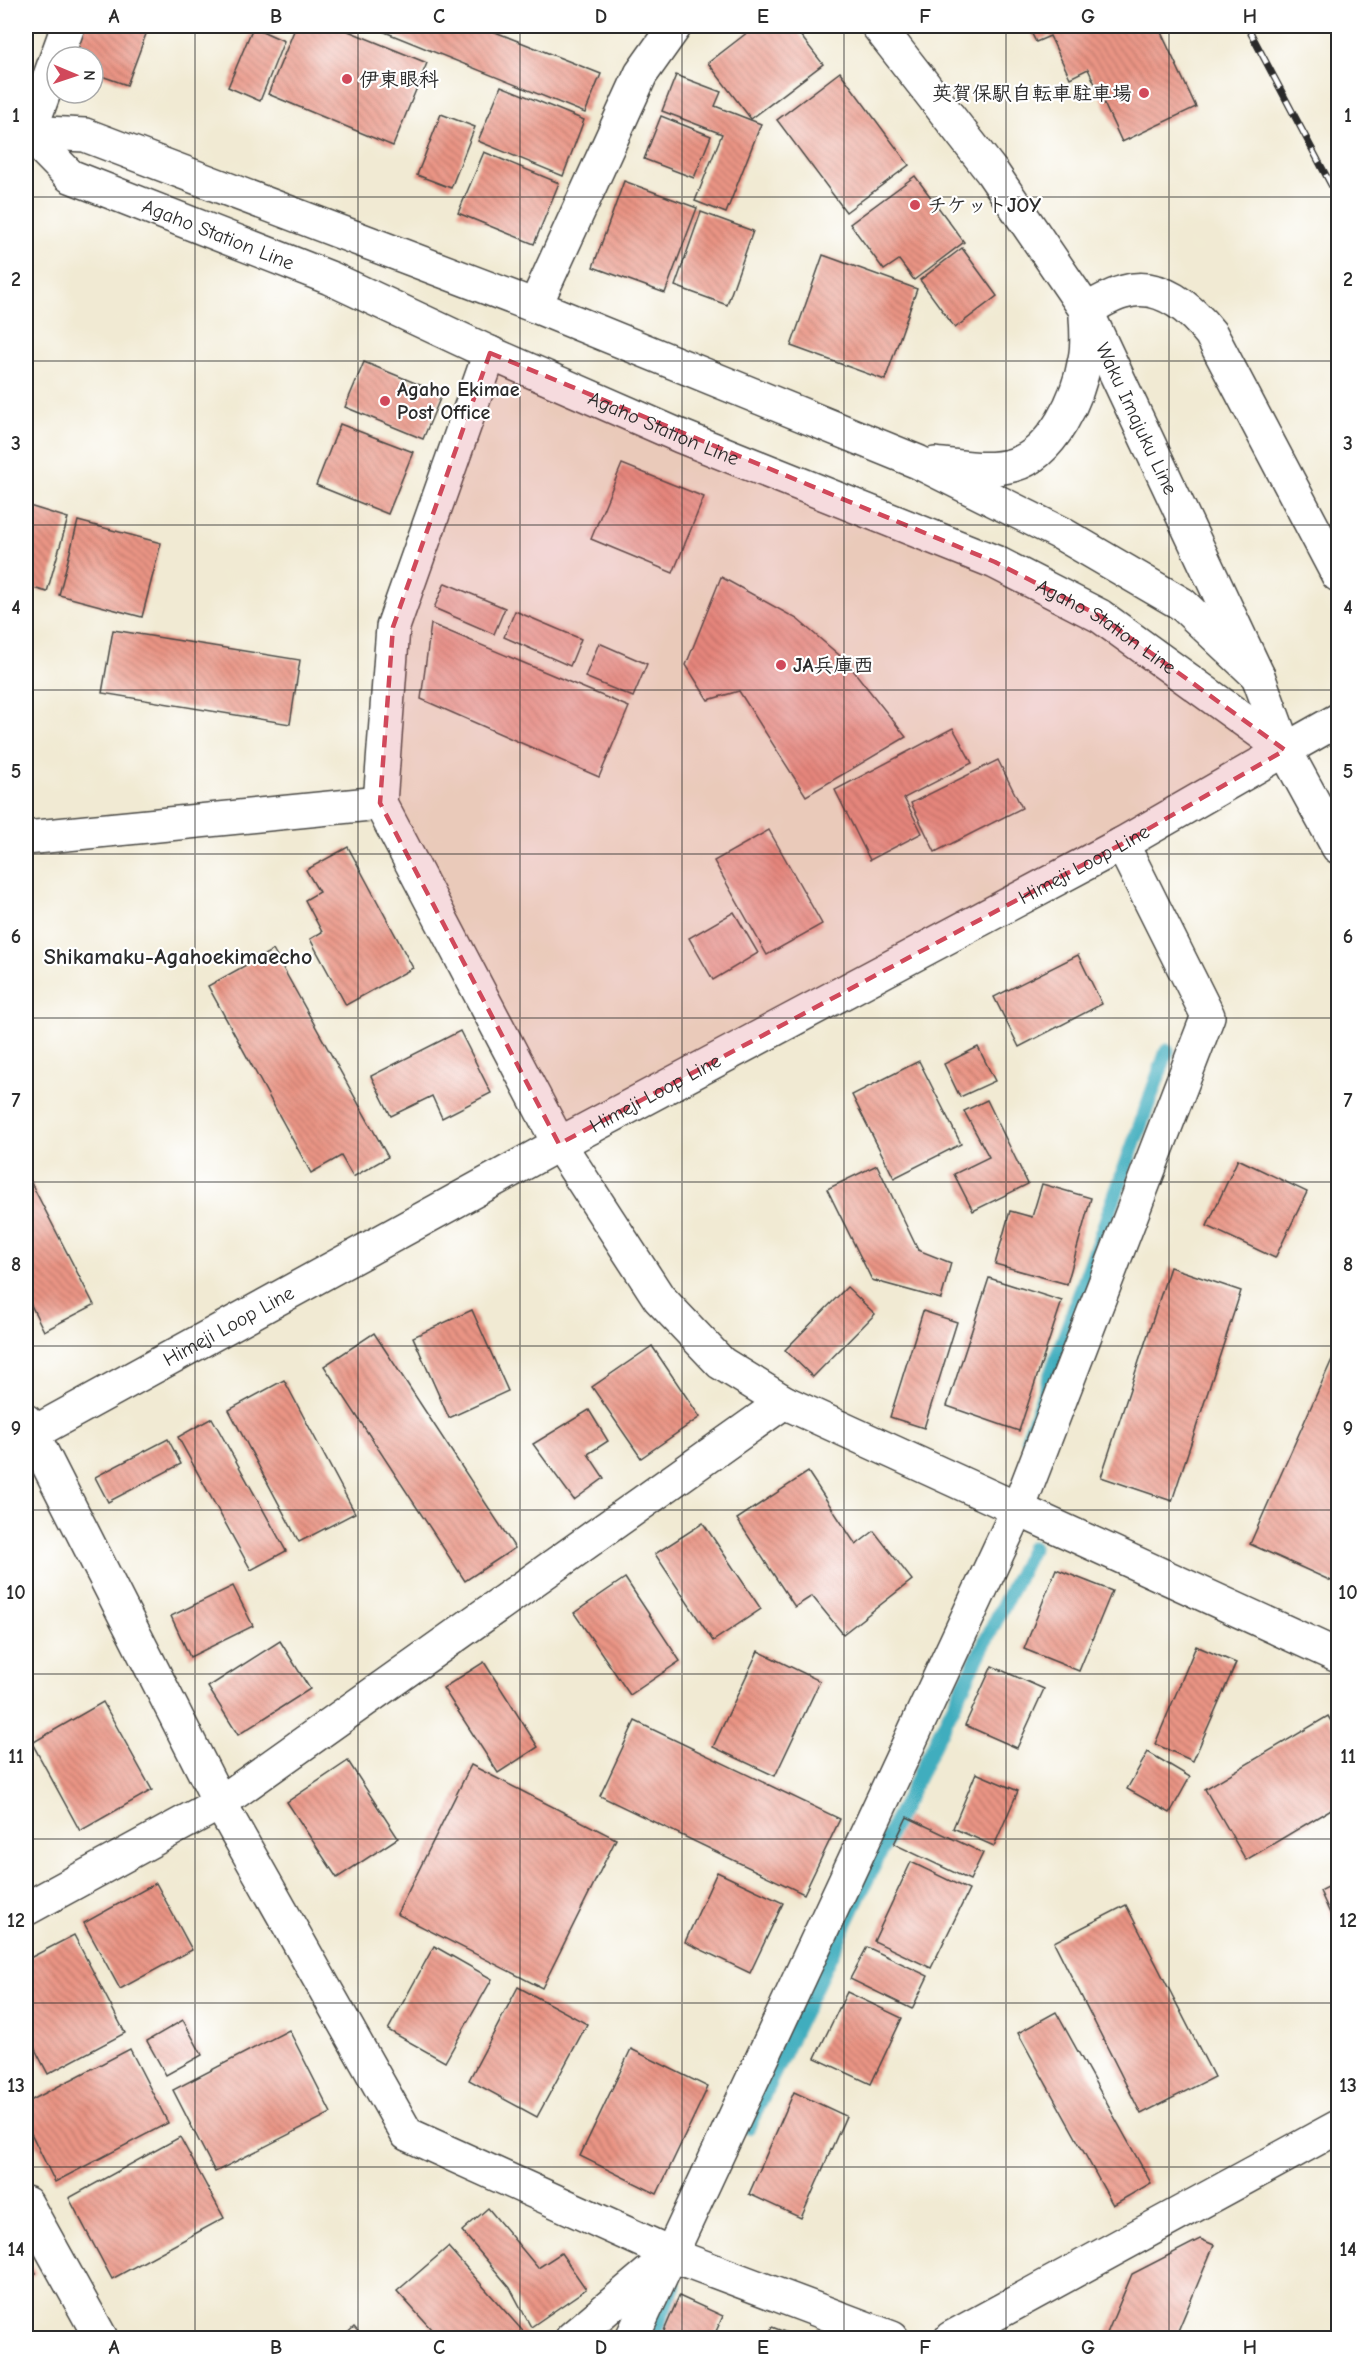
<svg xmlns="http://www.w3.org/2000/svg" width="1364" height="2364" viewBox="0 0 1364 2364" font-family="'Comic Neue','Klee One',sans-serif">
  <defs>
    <pattern id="building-back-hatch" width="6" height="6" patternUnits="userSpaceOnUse" patternTransform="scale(1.5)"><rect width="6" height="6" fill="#ea9484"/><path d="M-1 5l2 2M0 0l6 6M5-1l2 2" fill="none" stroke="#be796c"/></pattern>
  </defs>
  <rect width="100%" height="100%" fill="#fff"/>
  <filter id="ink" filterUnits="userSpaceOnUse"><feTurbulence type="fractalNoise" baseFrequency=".0167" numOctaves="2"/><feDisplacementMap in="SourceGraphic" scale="12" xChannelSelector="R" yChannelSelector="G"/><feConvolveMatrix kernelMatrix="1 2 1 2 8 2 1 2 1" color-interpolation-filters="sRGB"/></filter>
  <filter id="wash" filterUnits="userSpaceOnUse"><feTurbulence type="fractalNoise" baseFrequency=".008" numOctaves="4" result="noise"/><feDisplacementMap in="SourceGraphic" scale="24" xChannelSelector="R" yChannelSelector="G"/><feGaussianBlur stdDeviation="1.35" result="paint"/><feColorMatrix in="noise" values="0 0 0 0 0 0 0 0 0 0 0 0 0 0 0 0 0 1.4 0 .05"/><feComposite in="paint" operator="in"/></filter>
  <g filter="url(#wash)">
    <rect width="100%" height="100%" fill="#f1ead3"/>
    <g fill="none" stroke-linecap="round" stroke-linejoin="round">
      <g stroke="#40adbe" stroke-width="15">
        <polyline points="1028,1438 1167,1051"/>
        <polyline points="748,2127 870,1873 1032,1548"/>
        <polyline points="652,2338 674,2285"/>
      </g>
    </g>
    <g id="blocks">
      <g fill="url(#building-back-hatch)">
        <polygon points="76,26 149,26 127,85 93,73 93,57 65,57"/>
        <polygon points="296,26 336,26 427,63 393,146 268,94"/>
        <polygon points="370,26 480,26 601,74 585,113"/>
        <polygon points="743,26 793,26 823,64 751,119 708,63 748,32"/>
        <polygon points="1028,26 1158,26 1196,107 1122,142 1088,69 1070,78 1050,36 1036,42"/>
        <polygon points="253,27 284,41 260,101 228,87"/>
        <polygon points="840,72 909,165 846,212 777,120"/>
        <polygon points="676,75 721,92 715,106 761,124 726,213 695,201 722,134 662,111"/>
        <polygon points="501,86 584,120 563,176 478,141"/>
        <polygon points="441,114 475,127 451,188 417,175"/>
        <polygon points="661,116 711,136 694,178 644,159"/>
        <polygon points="484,152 559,183 534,244 458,213"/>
        <polygon points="915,176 964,242 914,280 899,260 884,270 850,224"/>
        <polygon points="624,181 697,208 665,293 593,267"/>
        <polygon points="701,212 753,231 727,305 675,286"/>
        <polygon points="962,248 997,296 955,328 920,280"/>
        <polygon points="823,255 917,289 885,380 791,346"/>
        <polygon points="364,362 442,394 423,439 345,407"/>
        <polygon points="340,424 413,452 388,514 316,485"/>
        <polygon points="622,464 704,497 673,573 591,539"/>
        <polygon points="26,505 68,518 47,592 26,586"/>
        <polygon points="78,521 161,543 142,617 59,595"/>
        <polygon points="721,577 797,619 845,660 906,737 806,796 739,691 708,700 686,665"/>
        <polygon points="445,583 505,608 494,634 434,608"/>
        <polygon points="515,611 581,639 570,666 504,637"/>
        <polygon points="431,624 629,707 599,777 421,699"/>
        <polygon points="113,630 300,660 290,724 102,693"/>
        <polygon points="599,643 647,664 633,697 585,677"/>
        <polygon points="953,728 972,763 904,798 922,833 870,860 835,790"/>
        <polygon points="998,760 1022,808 935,852 911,803"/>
        <polygon points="769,830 822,924 767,955 714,861"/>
        <polygon points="348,847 413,968 346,1005 310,939 322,932 305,900 319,892 306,870"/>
        <polygon points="734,912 758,953 713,980 689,938"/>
        <polygon points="273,950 388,1157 353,1177 341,1156 311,1173 208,986"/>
        <polygon points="1078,955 1102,1004 1019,1047 994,997"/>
        <polygon points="460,1031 491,1093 442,1118 432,1096 391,1116 371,1076"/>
        <polygon points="978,1047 995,1081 960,1097 944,1064"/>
        <polygon points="919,1061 961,1144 894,1178 852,1095"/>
        <polygon points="987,1100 1028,1184 973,1211 954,1174 989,1157 964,1111"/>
        <polygon points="1238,1159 1307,1192 1275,1258 1207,1226"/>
        <polygon points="877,1165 918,1250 951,1263 941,1299 872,1280 827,1189"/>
        <polygon points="26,1173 94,1305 44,1331 26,1295"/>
        <polygon points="1042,1184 1091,1198 1067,1284 995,1264 1010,1211 1032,1217"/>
        <polygon points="1170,1267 1241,1291 1172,1501 1101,1477"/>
        <polygon points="989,1278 1062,1301 1019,1431 947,1406"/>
        <polygon points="847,1287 875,1314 813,1377 785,1350"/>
        <polygon points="472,1310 508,1391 449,1418 413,1337"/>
        <polygon points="923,1311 957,1322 924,1428 890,1417"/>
        <polygon points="374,1333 515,1548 465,1581 324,1366"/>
        <polygon points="652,1346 700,1417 641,1458 592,1387"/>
        <polygon points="1338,1346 1338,1584 1250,1544"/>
        <polygon points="284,1380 355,1513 299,1542 229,1410"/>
        <polygon points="589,1410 608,1441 588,1454 604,1478 574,1500 533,1444"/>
        <polygon points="212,1418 286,1551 251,1570 178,1437"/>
        <polygon points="168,1439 181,1464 108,1502 95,1477"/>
        <polygon points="808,1472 856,1545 874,1531 912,1580 843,1634 812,1596 795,1607 737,1519"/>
        <polygon points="703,1523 761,1609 713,1641 655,1554"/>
        <polygon points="1056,1569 1112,1591 1079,1671 1024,1649"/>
        <polygon points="625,1578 680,1661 630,1695 574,1613"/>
        <polygon points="233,1586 253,1626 190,1657 171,1616"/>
        <polygon points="26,1604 35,1621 26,1627"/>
        <polygon points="280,1641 310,1689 238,1735 208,1687"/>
        <polygon points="1196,1646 1236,1663 1193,1761 1155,1744"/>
        <polygon points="758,1651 820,1681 775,1776 713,1747"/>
        <polygon points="484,1662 538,1747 498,1773 443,1688"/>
        <polygon points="992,1666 1044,1689 1017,1748 965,1725"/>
        <polygon points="103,1702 152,1790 80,1831 32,1743"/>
        <polygon points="1328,1716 1338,1733 1338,1805 1246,1860 1205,1789"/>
        <polygon points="635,1721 840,1819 804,1894 600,1796"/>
        <polygon points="1148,1752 1190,1777 1170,1813 1127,1789"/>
        <polygon points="348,1761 398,1838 337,1878 287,1802"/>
        <polygon points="471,1765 616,1839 542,1988 397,1914"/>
        <polygon points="976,1773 1018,1791 994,1846 953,1828"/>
        <polygon points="907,1817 983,1853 970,1880 894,1844"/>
        <polygon points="911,1862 969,1890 931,1968 874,1941"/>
        <polygon points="717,1872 783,1903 750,1973 685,1942"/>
        <polygon points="1338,1882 1338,1931 1320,1891"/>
        <polygon points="156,1883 192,1950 120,1989 84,1923"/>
        <polygon points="1126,1905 1214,2077 1141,2114 1054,1942"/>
        <polygon points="74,1935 125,2033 48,2074 26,2032 26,1960"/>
        <polygon points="434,1946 492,1979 445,2062 388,2030"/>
        <polygon points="867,1947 928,1976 912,2009 850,1979"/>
        <polygon points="518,1987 587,2024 537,2117 469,2080"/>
        <polygon points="847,1992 902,2018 871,2084 815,2058"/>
        <polygon points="1056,2012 1151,2183 1113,2205 1018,2033"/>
        <polygon points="183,2020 202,2055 166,2075 147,2041"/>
        <polygon points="289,2030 331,2113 215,2172 173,2090"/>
        <polygon points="130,2049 168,2123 55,2182 26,2123 26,2103"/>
        <polygon points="631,2049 708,2087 657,2194 580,2156"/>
        <polygon points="794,2092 846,2116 801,2218 749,2194"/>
        <polygon points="180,2137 224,2218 112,2279 69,2198"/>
        <polygon points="488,2208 538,2268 561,2253 586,2289 531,2327 510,2288 462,2231"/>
        <polygon points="1200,2239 1214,2245 1175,2338 1105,2338 1132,2274"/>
        <polygon points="448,2247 529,2338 439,2338 397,2291"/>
        <polygon points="26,2257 36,2273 26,2280"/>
        <polygon points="679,2296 723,2316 713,2338 661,2338"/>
        <polygon points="354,2327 364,2338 342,2338"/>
        <polygon points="772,2327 800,2338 767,2338"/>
      </g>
    </g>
  </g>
  <g filter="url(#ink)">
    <use href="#blocks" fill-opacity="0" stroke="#494844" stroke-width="1.5"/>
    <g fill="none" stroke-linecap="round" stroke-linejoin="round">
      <g stroke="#494844" stroke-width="36">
        <g id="minor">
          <polyline points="26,142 68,26"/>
          <polyline points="535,306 641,74 675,26"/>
          <path d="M1086 310C1098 304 1111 295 1124 292 1160 281 1191 309 1211 334L1338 575"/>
          <polyline points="490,353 393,627 380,803 559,1144 659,1298 721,1363 784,1402 1338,1656"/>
          <polyline points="1285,750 1338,720"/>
          <polyline points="26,838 380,803"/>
          <polyline points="26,1421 220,1803 407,2134 685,2260 892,2338"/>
          <polyline points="26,1909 220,1803 784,1402"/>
          <polyline points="26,2203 101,2338"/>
          <polyline points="572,2338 663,2261"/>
          <polyline points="632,2338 1018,1509 1208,1016 1122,844"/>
          <polyline points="951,2338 1338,2127"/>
        </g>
      </g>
      <g stroke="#494844" stroke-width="36">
        <g id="major">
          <path id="s1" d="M878 26 992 172 1086 310 1258 676 1285 750 1338 847"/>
          <polyline points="26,132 85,135 535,306 918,462 1062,534 1182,604 1258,676"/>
          <path id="s2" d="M29 134 70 176 330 278 490 353 680 436 995 562 1100 616 1285 750"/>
          <path d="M935 464C959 467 989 472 1013 465 1053 454 1079 396 1085 359 1088 345 1087 331 1086 317"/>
          <path id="s3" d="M26 1437 559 1144 1122 844 1285 750"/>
        </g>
      </g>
      <use href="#minor" stroke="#fff" stroke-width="33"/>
      <use href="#major" stroke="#fff" stroke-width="33"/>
      <g stroke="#2b2b2b" stroke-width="7">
        <polyline id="rail" points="1247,26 1338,198"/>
      </g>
      <use href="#rail" stroke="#fff" stroke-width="4.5" stroke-dasharray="14" stroke-linecap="butt"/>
    </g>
  </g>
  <path fill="#d1495b" fill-opacity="0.2" stroke="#d1495b" stroke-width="4.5" stroke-dasharray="12 8" stroke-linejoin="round" d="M490 353 995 562 1100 616 1285 750 1122 844 559 1144 380 803 393 627Z"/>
  <path fill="none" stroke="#2b2b2b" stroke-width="1.5" stroke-opacity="0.55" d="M195 26V2338M358 26V2338M520 26V2338M682 26V2338M844 26V2338M1006 26V2338M1169 26V2338M26 197H1338M26 361H1338M26 525H1338M26 690H1338M26 854H1338M26 1018H1338M26 1182H1338M26 1346H1338M26 1510H1338M26 1674H1338M26 1839H1338M26 2003H1338M26 2167H1338"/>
  <g fill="#d1495b" stroke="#fff" stroke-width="2">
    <circle cx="347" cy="79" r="6"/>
    <circle cx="1144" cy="93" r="6"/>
    <circle cx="915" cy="205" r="6"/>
    <circle cx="385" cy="401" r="6"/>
    <circle cx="781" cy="665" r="6"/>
  </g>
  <g text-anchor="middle" stroke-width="4.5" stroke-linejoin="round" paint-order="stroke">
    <g font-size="20" font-weight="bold" fill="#2b2b2b" stroke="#fff" text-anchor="start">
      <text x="359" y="86">伊東眼科</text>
      <text x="1132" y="100" text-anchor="end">英賀保駅自転車駐車場</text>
      <text x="927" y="212">チケットJOY</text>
      <text x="397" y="396">Agaho Ekimae<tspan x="397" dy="23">Post Office</tspan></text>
      <text x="793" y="672">JA兵庫西</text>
    </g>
    <g font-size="20" fill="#2b2b2b" stroke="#fff">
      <text dy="7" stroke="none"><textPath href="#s2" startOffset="218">Agaho Station Line</textPath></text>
      <text dy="7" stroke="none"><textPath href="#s1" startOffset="472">Waku Imajuku Line</textPath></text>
      <text dy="7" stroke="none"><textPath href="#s2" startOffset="704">Agaho Station Line</textPath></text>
      <text dy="7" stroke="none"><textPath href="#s2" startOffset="1190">Agaho Station Line</textPath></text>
      <text dy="7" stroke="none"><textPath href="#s3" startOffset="1203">Himeji Loop Line</textPath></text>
      <text dy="7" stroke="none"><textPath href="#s3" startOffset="717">Himeji Loop Line</textPath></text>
      <text dy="7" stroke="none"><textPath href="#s3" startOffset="231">Himeji Loop Line</textPath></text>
    </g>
    <g font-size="22" font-weight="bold" fill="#2b2b2b" stroke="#fff">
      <text x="178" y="964">Shikamaku-Agahoekimaecho</text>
    </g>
  </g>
  <rect width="1364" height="2364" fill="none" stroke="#fff" stroke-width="66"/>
  <g transform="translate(75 75) rotate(92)"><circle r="28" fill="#ffffff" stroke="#aaaaaa" stroke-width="1.5"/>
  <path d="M0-4.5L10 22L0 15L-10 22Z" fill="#d1495b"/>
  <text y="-9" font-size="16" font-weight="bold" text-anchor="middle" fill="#2b2b2b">N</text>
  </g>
  <rect x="33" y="33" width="1298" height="2298" fill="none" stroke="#2b2b2b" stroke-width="2"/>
  <g font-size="20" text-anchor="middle" font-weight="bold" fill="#2b2b2b">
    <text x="114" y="23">A</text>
    <text x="276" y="23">B</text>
    <text x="439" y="23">C</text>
    <text x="601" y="23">D</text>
    <text x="763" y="23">E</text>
    <text x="925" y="23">F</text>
    <text x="1088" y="23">G</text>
    <text x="1250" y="23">H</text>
    <text x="16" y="122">1</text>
    <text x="1348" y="122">1</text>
    <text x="16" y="286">2</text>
    <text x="1348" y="286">2</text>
    <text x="16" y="450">3</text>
    <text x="1348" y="450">3</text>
    <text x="16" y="614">4</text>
    <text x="1348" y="614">4</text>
    <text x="16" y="778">5</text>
    <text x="1348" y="778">5</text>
    <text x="16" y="943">6</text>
    <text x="1348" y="943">6</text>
    <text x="16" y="1107">7</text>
    <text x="1348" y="1107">7</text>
    <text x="16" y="1271">8</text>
    <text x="1348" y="1271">8</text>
    <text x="16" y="1435">9</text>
    <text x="1348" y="1435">9</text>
    <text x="16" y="1599">10</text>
    <text x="1348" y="1599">10</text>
    <text x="16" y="1763">11</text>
    <text x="1348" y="1763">11</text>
    <text x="16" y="1927">12</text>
    <text x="1348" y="1927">12</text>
    <text x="16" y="2092">13</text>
    <text x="1348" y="2092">13</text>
    <text x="16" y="2256">14</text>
    <text x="1348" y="2256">14</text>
    <text x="114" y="2354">A</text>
    <text x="276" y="2354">B</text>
    <text x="439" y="2354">C</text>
    <text x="601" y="2354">D</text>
    <text x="763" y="2354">E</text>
    <text x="925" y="2354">F</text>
    <text x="1088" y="2354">G</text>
    <text x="1250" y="2354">H</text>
  </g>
</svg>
